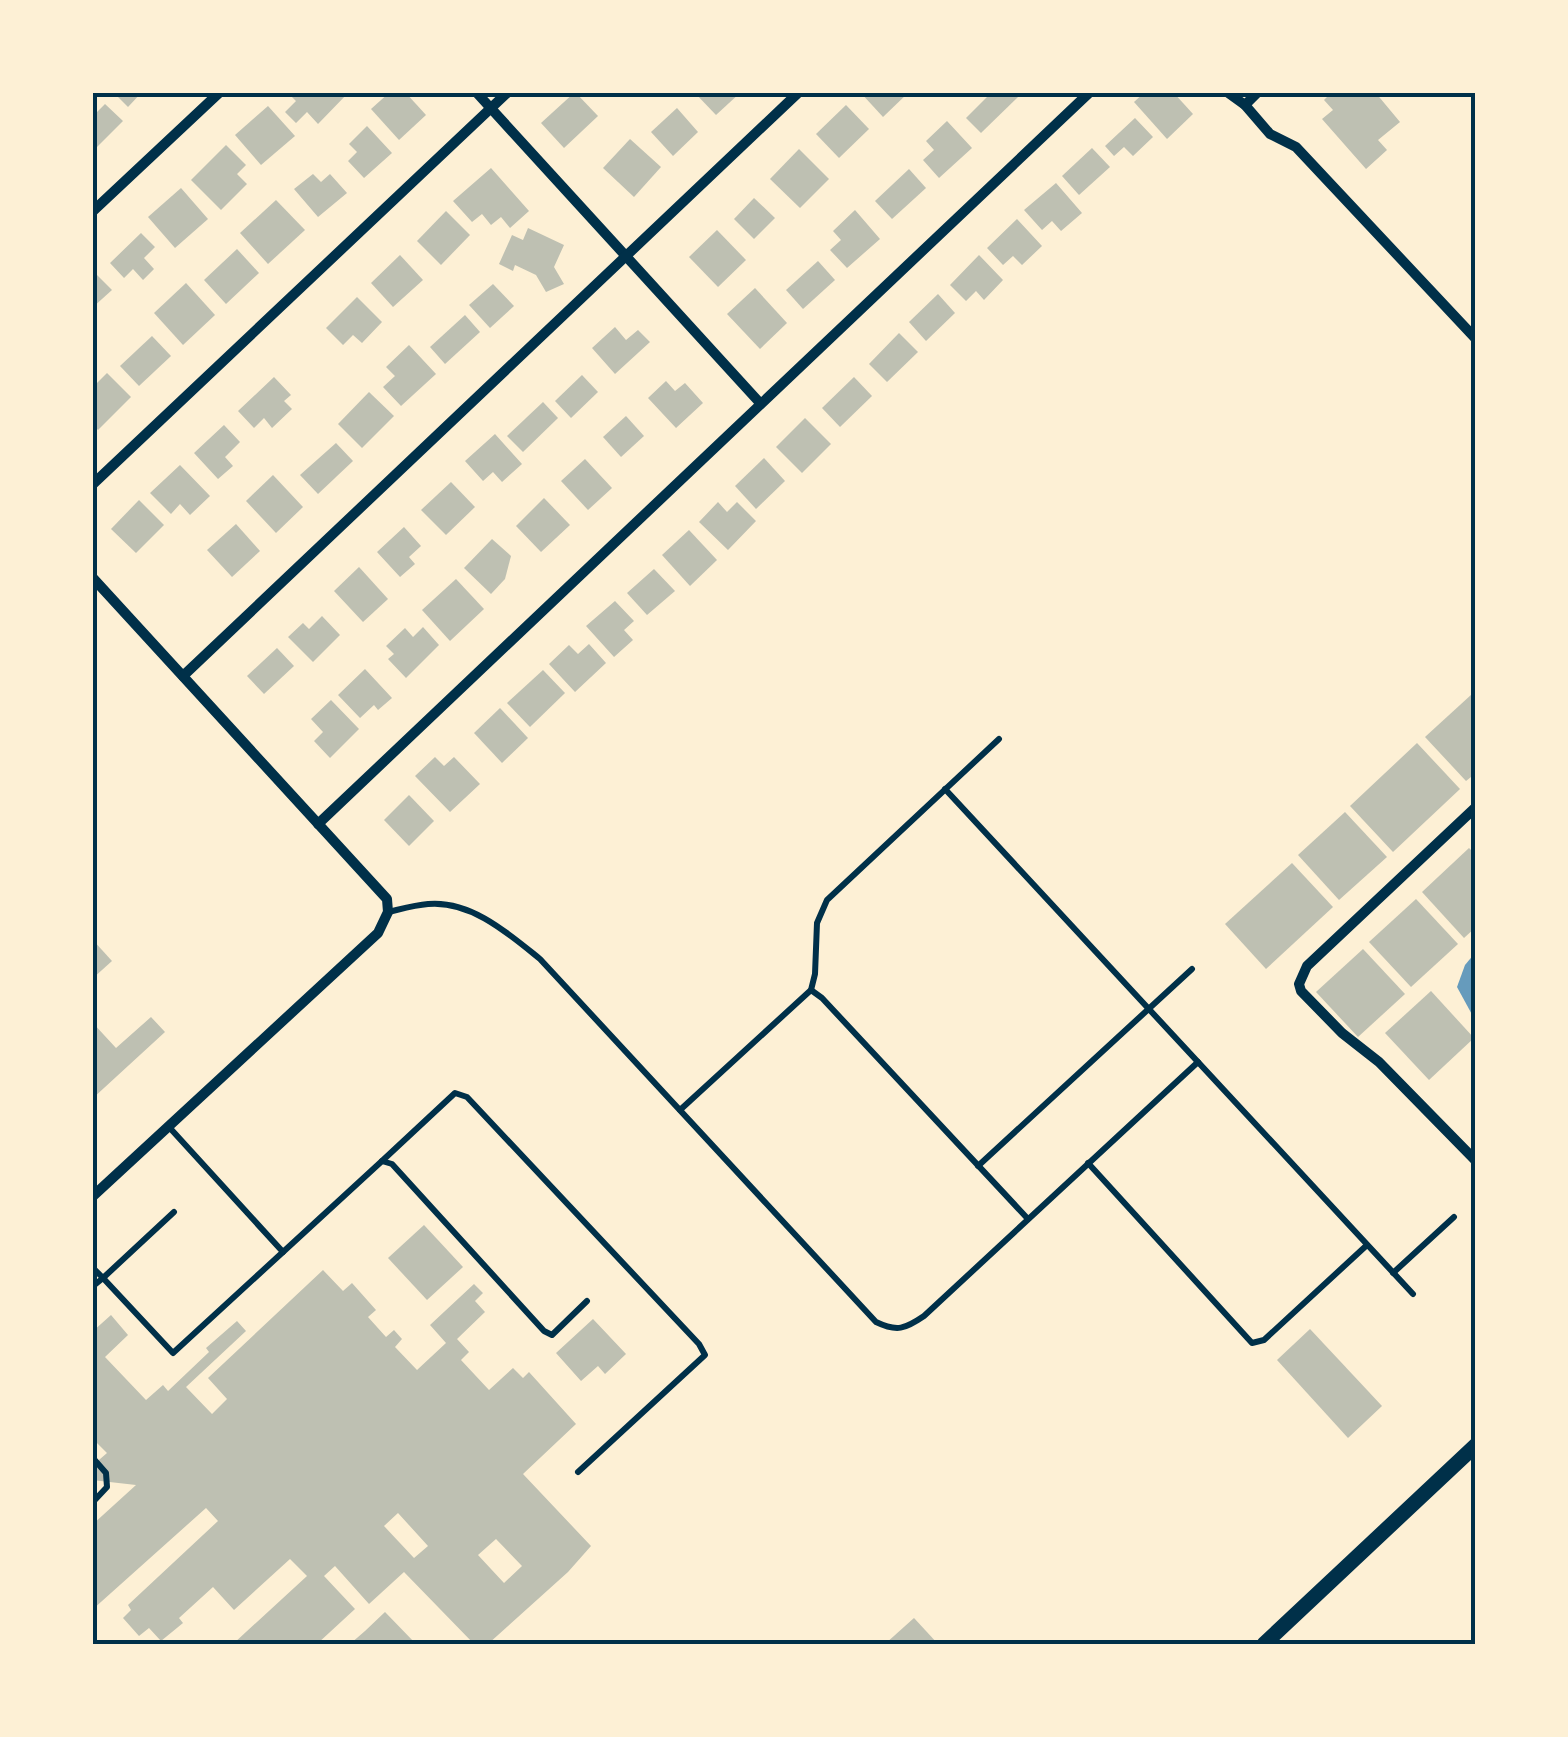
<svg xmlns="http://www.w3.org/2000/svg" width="1568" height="1737" viewBox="0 0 1568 1737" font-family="'Nunito Sans',sans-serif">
  <rect width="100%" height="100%" fill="#fdf0d5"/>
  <polygon fill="#669bbc" points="1475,953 1475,1020 1457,987 1465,965"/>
  <g fill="#bec0b2" fill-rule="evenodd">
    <polygon points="121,92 142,92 128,107 117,96"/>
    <polygon points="287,92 349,92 318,124 307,112 296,123 285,112 296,101"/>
    <polygon points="390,92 405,92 426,115 399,140 371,109"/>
    <polygon points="575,92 598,116 564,148 541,123"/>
    <polygon points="694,92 741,92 716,115"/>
    <polygon points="860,92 909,92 883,117"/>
    <polygon points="992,92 1016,92 1019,96 981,133 966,118"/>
    <polygon points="1145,92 1173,92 1193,114 1167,139 1134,102"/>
    <polygon points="1332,92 1375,92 1400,122 1378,140 1387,150 1366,169 1322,119 1333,110 1324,100"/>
    <polygon points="105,104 123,121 92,152 92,109 96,113"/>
    <polygon points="846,105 869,129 839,158 816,134"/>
    <polygon points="268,106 295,136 261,165 235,135"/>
    <polygon points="677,108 698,132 673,156 651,132"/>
    <polygon points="1135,118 1153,137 1133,156 1124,147 1114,156 1105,146"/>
    <polygon points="947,121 972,148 939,178 923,160 934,150 926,141"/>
    <polygon points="367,126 392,153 364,178 348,161 357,152 349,144"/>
    <polygon points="630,139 661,167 634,197 603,168"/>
    <polygon points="226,145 246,165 237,174 247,184 221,210 191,180"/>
    <polygon points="1092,148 1110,167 1079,195 1062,176"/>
    <polygon points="799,149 829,179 800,208 770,179"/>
    <polygon points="491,168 529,211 510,228 501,217 491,225 482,214 472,222 453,201"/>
    <polygon points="909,169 926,188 892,219 875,201"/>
    <polygon points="313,174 321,182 330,174 347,193 318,217 294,189"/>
    <polygon points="1056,183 1082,213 1061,231 1052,221 1042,230 1024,210"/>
    <polygon points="181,188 208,219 175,248 148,217"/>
    <polygon points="754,198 775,218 754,239 734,219"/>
    <polygon points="276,200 305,230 268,264 240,233"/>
    <polygon points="855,210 880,239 847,268 830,250 841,240 833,231"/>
    <polygon points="446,211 470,235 441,265 417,241"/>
    <polygon points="1017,219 1042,246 1022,265 1013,256 1003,265 987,248"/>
    <polygon points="528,228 564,245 554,267 564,284 546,292 536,275 515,265 513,271 499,264 512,235 523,240"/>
    <polygon points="717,230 746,260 718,287 689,257"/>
    <polygon points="141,233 155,247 144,258 154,269 143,280 133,269 124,278 110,263"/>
    <polygon points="237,249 259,273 226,304 204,280"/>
    <polygon points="400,255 423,280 393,307 371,283"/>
    <polygon points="979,255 1003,280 984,300 976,291 966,301 950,285"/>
    <polygon points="818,261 835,280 803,309 786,290"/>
    <polygon points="94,272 112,290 92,308 92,273"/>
    <polygon points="186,283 215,315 183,345 154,313"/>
    <polygon points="493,284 514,306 490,328 469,305"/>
    <polygon points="755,288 787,323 760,349 727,314"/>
    <polygon points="938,294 955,313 926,341 909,322"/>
    <polygon points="357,297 382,322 362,343 353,335 343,345 326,328"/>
    <polygon points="465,315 480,332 445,364 430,347"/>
    <polygon points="615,327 626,340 638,330 650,342 615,374 592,348"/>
    <polygon points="899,333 918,352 887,382 869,364"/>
    <polygon points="152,336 171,356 139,386 120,366"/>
    <polygon points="409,345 436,374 401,406 383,387 395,376 386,367"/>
    <polygon points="107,373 131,397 98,430 92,424 92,388"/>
    <polygon points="582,375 598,392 571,418 555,401"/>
    <polygon points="274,377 291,395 284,401 292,409 272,428 264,418 254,428 238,411"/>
    <polygon points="854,377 872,396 840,427 822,408"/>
    <polygon points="666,381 675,391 685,383 703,403 676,428 648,398"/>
    <polygon points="369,392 394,416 362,448 338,424"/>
    <polygon points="543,402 558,418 523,452 507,436"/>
    <polygon points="626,416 644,436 621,457 603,437"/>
    <polygon points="805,418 831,444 802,473 776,447"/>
    <polygon points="224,425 240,442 225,457 233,466 218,479 194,453"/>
    <polygon points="495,434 522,464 502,482 493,472 483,481 465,461"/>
    <polygon points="336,443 353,461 318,494 300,475"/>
    <polygon points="764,458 785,481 756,509 735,486"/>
    <polygon points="585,459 612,488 588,510 561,481"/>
    <polygon points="180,465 210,496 190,515 180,504 171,514 150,493"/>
    <polygon points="273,475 303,507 276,533 246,501"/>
    <polygon points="451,482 475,507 446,535 421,510"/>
    <polygon points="544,498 570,525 541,552 516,526"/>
    <polygon points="139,500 164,525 136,553 111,529"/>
    <polygon points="718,502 727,512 737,502 756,521 728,550 699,522"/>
    <polygon points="236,524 260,551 232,577 207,550"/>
    <polygon points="404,527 421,546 409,557 415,564 400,577 377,552"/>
    <polygon points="689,530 717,560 690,586 662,555"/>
    <polygon points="492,539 511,556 505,579 491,594 464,568"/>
    <polygon points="359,567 388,599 363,622 334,591"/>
    <polygon points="654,569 675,591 647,615 627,593"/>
    <polygon points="456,579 484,609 450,641 422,610"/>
    <polygon points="615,601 634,621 624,630 633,640 614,657 586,626"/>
    <polygon points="322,616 340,635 313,662 288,637 303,623 309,629"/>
    <polygon points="423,627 439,645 406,678 388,659 394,654 386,646 405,628 413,637"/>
    <polygon points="589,644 606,663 575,692 549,664 569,645 578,654"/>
    <polygon points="277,648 294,666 264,694 247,676"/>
    <polygon points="365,669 392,698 378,710 374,705 360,718 338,695"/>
    <polygon points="543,670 565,693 530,727 507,703"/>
    <polygon points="1472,694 1476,698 1476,773 1466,781 1425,737"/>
    <polygon points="331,700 359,729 330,758 314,741 323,732 311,719"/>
    <polygon points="500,708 528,738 502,763 474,733"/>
    <polygon points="1417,743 1460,789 1393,852 1350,806"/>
    <polygon points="435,757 444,766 454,757 480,784 450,812 415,776"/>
    <polygon points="409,795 434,821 409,846 384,820"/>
    <polygon points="1345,812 1387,857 1339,900 1298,855"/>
    <polygon points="1469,848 1476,855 1476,927 1464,938 1422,892"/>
    <polygon points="1292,863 1333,907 1266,969 1225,924"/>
    <polygon points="1416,899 1458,944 1411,987 1369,942"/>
    <polygon points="92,939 112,961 92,979"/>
    <polygon points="1363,949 1405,994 1358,1037 1316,992"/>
    <polygon points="1431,991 1474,1038 1429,1080 1385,1033"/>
    <polygon points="151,1017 165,1032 92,1099 92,1022 116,1048"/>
    <polygon points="424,1225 463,1267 427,1300 388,1258"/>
    <path d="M323 1270 343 1291 352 1283 376 1310 368 1317 386 1337 394 1330 402 1339 395 1347 417 1370 446 1343 430 1325 474 1284 483 1293 475 1301 485 1312 457 1339 469 1352 461 1360 489 1390 513 1368 523 1378 529 1372 576 1424 523 1474 591 1546 568 1572 488 1644H474L404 1572 369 1604 335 1566 324 1576 355 1609 317 1644H233L307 1576 290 1559 234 1610 213 1587 179 1618 183 1623 161 1641 149 1628 139 1636 123 1618 131 1610 128 1605 218 1521 206 1508 92 1610V1525L136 1485 92 1480V1466L107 1453 92 1438V1332L111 1315 128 1335 105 1357 146 1400 163 1385 168 1391 209 1352 206 1348 237 1321 246 1331 186 1387 212 1414 227 1399 208 1378ZM398 1513 428 1546 414 1558 384 1526ZM496 1539 522 1566 504 1583 478 1555Z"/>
    <polygon points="593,1319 626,1354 605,1374 598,1366 581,1381 556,1353"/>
    <polygon points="1310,1329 1382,1406 1348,1438 1277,1360"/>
    <polygon points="385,1612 416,1644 350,1644 365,1631"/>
    <polygon points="914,1618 938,1644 885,1644"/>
  </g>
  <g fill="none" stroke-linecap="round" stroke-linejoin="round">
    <g stroke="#003049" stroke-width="6">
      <polyline points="945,789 1413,1294"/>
      <path d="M388 912C401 909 415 905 428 904 471 900 509 934 540 959L876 1322C897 1332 905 1329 924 1316L1198 1062"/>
      <polyline points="811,990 822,998 1028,1219"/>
      <polyline points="680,1110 811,990 815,974 817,923 827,900 999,739"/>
      <polyline points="169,1127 283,1252 173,1353 103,1278 174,1212"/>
      <polyline points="382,1161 455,1093 467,1097 699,1344 705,1355 578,1472"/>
      <polyline points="1088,1163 1252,1343 1264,1340 1367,1245"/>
      <polyline points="978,1166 1192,969"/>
      <polyline points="283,1252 382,1161 392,1164 544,1331 552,1335 587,1301"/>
      <polyline points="92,1267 103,1278 92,1287"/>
      <polyline points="1393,1273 1454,1217"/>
      <polyline points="92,1457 106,1473 107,1487 92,1503"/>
    </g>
    <g stroke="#003049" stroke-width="10">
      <polyline points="476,92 760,403"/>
      <polyline points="1227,92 1245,105 1270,134 1296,147 1476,339"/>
      <polyline points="1245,105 1258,92"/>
      <polyline points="92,212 220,92"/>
      <polyline points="92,485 508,92"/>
      <polyline points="92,577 387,899 388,912 378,933 92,1197"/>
      <polyline points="183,676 799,92"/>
      <polyline points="1476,807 1307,966 1299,984 1301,991 1342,1033 1379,1062 1476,1161"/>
      <polyline points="318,824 1090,92"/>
    </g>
    <polyline stroke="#003049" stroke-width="15" points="1264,1644 1476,1445"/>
  </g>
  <rect width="1568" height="1737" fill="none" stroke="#fdf0d5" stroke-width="190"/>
  <rect x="95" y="95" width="1378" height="1547" fill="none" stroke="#003049" stroke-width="4"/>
</svg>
